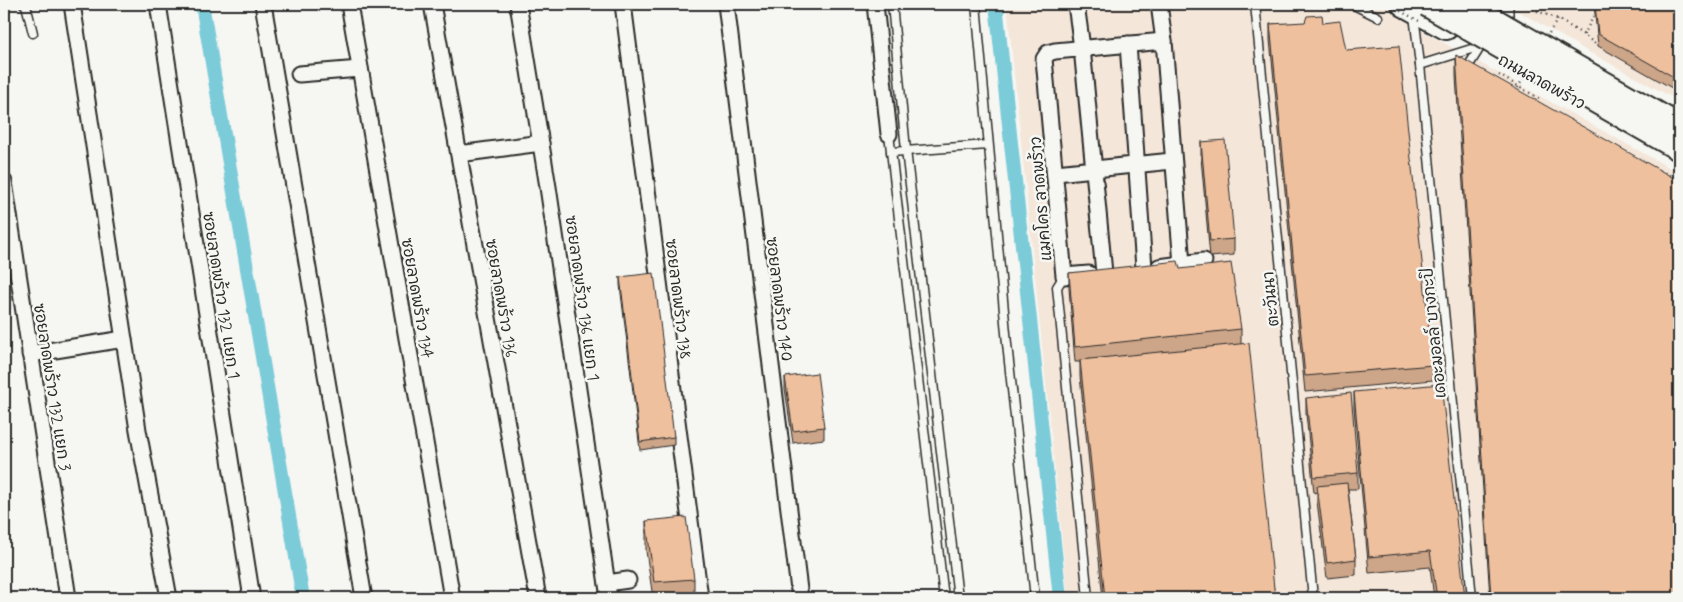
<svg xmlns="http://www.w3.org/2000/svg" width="1683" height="602" viewBox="0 0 1683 602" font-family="Mynerve,'Playpen Sans Thai',sans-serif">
  <rect width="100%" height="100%" fill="#f6f6f2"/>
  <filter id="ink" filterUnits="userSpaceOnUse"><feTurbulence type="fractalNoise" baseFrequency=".02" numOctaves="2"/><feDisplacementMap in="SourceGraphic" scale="10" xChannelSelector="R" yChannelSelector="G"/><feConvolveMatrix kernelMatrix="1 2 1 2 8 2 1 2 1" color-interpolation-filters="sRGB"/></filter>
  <g filter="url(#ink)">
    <g fill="#f4e6d9">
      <polygon points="1007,4 1404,4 1415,27 1679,173 1679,598 1068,598"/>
      <polygon points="1506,4 1679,4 1679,101 1589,52"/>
    </g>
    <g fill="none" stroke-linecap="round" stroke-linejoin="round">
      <g stroke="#7ccbd9" stroke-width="14">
        <polyline points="202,4 303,598"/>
        <polyline points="996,4 1060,598"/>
      </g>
      <g stroke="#2b2b2b" stroke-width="11">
        <g id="service">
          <polyline points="24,4 26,5 33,33"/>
          <polyline points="892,4 906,150 958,598"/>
          <polyline points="976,4 1007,344 1035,598"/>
          <polyline points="1255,4 1313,598"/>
          <polyline points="1352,4 1378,17"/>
          <polyline points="1414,15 1420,65"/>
          <polyline points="1466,70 1481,46"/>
          <polyline points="889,134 944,598"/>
          <polyline points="891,152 988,145"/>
          <polyline points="1064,276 1057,287 1088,598"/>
          <polyline points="1472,598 1420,65 1481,46"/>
        </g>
      </g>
      <g stroke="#2b2b2b" stroke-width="19">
        <g id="minor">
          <polyline points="72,4 138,430 169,598"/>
          <polyline points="158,4 251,592 247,598"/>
          <polyline points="263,4 364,598"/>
          <polyline points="349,4 452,598"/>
          <polyline points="432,4 538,598"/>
          <polyline points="518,4 548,187 609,598"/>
          <polyline points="623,4 700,598"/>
          <polyline points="726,4 800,598"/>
          <polyline points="875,4 889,134"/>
          <polyline points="1076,4 1082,48 1104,273"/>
          <polyline points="1159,4 1164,41 1182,264"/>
          <polyline points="1128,44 1144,268"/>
          <polyline points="299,74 360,69"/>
          <polyline points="459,154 541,143"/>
          <polyline points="1056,173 1172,161"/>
          <polyline points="4,182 68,598"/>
          <polyline points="1159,267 1204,261"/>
          <polyline points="1089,274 1064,276 1044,59 1048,53 1055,51 1164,41"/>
          <polyline points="30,354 124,339"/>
          <polyline points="607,583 628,580"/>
        </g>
      </g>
      <g stroke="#2b2b2b" stroke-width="22">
        <polyline id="tertiary" points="1503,4 1503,15"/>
      </g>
      <g stroke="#2b2b2b" stroke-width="28">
        <polyline id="primary" points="1404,4 1446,27"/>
      </g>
      <g stroke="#2b2b2b" stroke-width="2.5" stroke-dasharray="1 4" stroke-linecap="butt">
        <polyline points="1537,11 1558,19"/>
        <polyline points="1584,35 1595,13"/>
        <polyline points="1499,75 1540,99"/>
        <polyline points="1660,171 1679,179"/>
      </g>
      <use href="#service" stroke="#f6f6f2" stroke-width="8"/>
      <use href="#minor" stroke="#f6f6f2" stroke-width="15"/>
      <use href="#tertiary" stroke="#f6f6f2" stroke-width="19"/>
      <use href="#primary" stroke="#f6f6f2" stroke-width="24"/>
      <polyline stroke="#2b2b2b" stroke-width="4" stroke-dasharray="8 4" stroke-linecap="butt" points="1448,4 1679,137"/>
      <g stroke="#2b2b2b" stroke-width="28" stroke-linecap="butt">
        <g id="primary-bridge">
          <polyline points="1427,4 1679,148"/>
          <polyline points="1465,4 1679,127"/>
        </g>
      </g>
      <g stroke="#2b2b2b" stroke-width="2.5" stroke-dasharray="1 4" stroke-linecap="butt">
        <polyline points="1387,4 1419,21"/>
        <polyline points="1549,33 1558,19 1584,35 1598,46"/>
        <polyline points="1515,92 1523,79"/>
      </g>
      <use href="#primary-bridge" stroke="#f6f6f2" stroke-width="24"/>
    </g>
    <g fill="#cda588" stroke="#2b2b2b">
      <polygon points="1594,4 1679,4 1679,92 1598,46"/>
      <polygon points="1323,23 1346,50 1433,365 1433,380 1305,392 1270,40 1270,24"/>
      <polygon points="1456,55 1679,598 1490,598 1456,77"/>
      <polygon points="1201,142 1234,239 1234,255 1210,257 1201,158"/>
      <polygon points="1180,269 1241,329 1241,344 1275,598 1103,598 1080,376 1080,362 1075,362 1069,289 1069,273"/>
      <polygon points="620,277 674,437 674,445 640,450 620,285"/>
      <polygon points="785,377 824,427 824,439 793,443 785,389"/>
      <polygon points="1354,392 1465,598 1434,598 1430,567 1369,573 1354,408"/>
      <polygon points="1306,398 1358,473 1358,489 1348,489 1356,559 1356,575 1327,578 1317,502 1317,492 1314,493 1306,414"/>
      <polygon points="646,521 694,579 694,598 653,598 646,551"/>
    </g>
    <g fill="#eec09e" stroke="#2b2b2b">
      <polygon points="1595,4 1679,4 1679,80 1598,34"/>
      <polygon points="1322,15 1323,23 1340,21 1346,50 1399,46 1433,365 1305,376 1270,24 1305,22 1307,16"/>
      <polygon points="1456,55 1679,181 1679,598 1491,598"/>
      <polygon points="1225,140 1234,239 1210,241 1201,142"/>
      <polygon points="1178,261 1180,269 1231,263 1241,329 1075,347 1069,273"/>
      <polygon points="654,273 674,437 640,442 620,277"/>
      <polygon points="1249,343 1275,598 1105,598 1080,360"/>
      <polygon points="817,373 824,427 793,431 785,377"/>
      <polygon points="1441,384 1465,598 1437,598 1430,551 1369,557 1354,392"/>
      <polygon points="1351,393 1358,473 1314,477 1306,398"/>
      <polygon points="1347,483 1356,559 1327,563 1317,486"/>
      <polygon points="686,517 694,579 654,582 646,521"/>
    </g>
  </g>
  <g text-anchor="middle" stroke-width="5" stroke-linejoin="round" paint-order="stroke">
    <g font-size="16" fill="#2b2b2b" stroke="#f6f6f2">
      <text transform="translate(1542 81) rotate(29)" y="6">ถนนลาดพร้าว</text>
      <text transform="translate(1040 199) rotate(-95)" y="6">แมคโคร ลาดพร้าว</text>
      <text transform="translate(222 295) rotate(81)" y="6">ซอยลาดพร้าว 132 แยก 1</text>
      <text transform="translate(418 298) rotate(80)" y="6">ซอยลาดพร้าว 134</text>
      <text transform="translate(502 298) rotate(80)" y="6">ซอยลาดพร้าว 136</text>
      <text transform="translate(583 298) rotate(82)" y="6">ซอยลาดพร้าว 136 แยก 1</text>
      <text transform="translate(679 299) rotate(83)" y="6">ซอยลาดพร้าว 138</text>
      <text transform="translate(780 299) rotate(83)" y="6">ซอยลาดพร้าว 140</text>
      <text transform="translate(1270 299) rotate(-96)" y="6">ตะวันนา</text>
      <text transform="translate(1433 333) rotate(-96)" y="6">เดอะมอลล์ บางกะปิ</text>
      <text transform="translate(53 387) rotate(81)" y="6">ซอยลาดพร้าว 132 แยก 3</text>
    </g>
  </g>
  <rect width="1683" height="602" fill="none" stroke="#f6f6f2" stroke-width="20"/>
  <rect x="10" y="10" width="1663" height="582" fill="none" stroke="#2b2b2b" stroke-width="2" filter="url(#ink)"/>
</svg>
